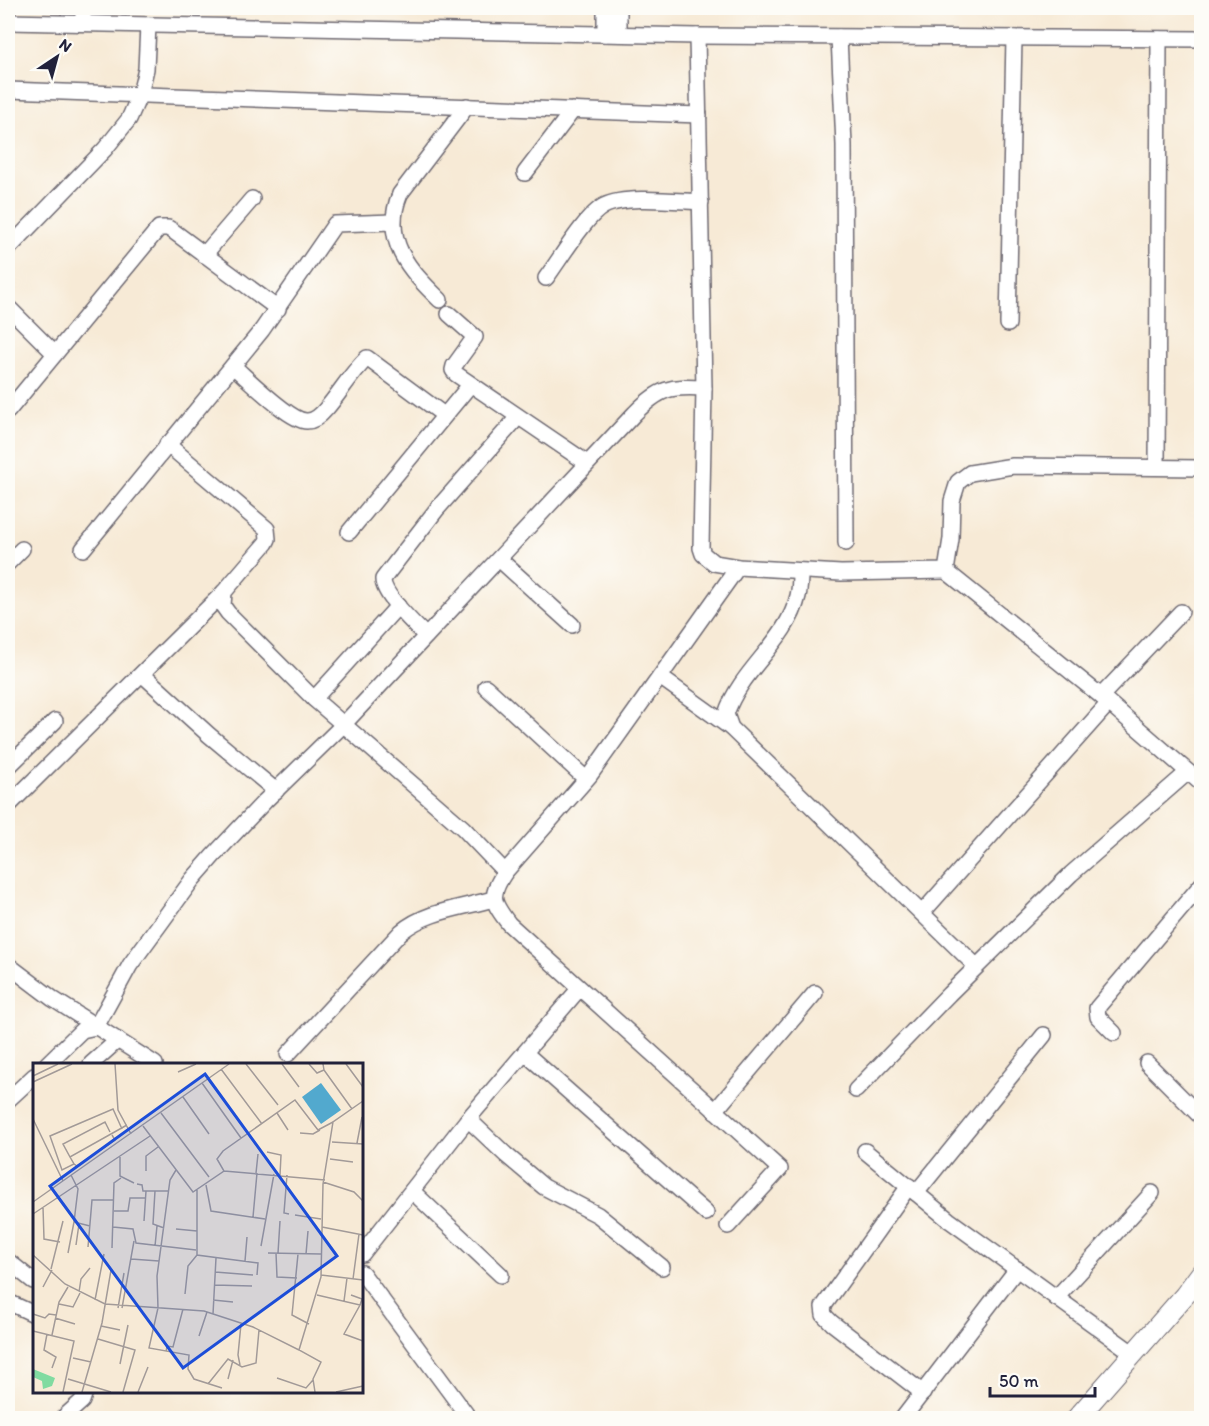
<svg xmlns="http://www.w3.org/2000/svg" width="1209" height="1426" viewBox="0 0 1209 1426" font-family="Itim,sans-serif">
  <rect width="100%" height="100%" fill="#fdfcf7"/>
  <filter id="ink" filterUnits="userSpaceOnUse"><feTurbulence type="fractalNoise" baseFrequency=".0167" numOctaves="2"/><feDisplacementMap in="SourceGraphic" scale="12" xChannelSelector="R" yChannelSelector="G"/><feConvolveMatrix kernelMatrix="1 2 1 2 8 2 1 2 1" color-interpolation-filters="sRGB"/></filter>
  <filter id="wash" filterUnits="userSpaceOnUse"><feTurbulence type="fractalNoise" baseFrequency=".008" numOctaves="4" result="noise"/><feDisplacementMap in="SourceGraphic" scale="24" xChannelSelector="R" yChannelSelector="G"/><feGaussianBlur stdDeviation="1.35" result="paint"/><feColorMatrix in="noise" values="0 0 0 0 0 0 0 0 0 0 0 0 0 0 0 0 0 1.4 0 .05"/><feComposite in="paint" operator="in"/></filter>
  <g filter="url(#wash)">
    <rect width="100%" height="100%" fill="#f7ead6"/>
  </g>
  <g filter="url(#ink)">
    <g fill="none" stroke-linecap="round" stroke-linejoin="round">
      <g stroke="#6d6871" stroke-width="18">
        <g id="minor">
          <polyline points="605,8 605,34"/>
          <polyline points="8,22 697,36 1202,39"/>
          <polyline points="82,23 84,8"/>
          <polyline points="619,34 619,8"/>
          <polyline points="697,36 704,388 701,548 703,554 714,563 738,567 841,573 946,571 951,539 952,501 958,482 970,473 1013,466 1202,468"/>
          <polyline points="839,37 844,145 846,543"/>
          <polyline points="8,90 699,115"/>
          <polyline points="525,173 573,110"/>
          <polyline points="8,249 105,149 129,119 140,94 146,69 148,25"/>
          <polyline points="204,255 252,199"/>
          <path d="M546 278C559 261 586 215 604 206 625 195 676 201 701 202"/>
          <path d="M440 300C409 270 381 240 400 194L467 106"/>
          <polyline points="8,307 55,354"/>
          <polyline points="449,314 475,337 454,366 453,370 456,374 587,463"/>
          <polyline points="1008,324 1014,38"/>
          <path d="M233 366C247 378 291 422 307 421 315 421 321 415 326 409 340 393 351 373 367 358L444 415"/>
          <polyline points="8,411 159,228 168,228 173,231 278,309"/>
          <polyline points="167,444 267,529 268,539 266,543 224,592 223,606 228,613 314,699 463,828 505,872"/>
          <polyline points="1157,467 1159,39"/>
          <polyline points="349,532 470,385"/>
          <polyline points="83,549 262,330 335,224 393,222"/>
          <polyline points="499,559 572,625"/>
          <polyline points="8,563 22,549"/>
          <polyline points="946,571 1101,696 1202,784"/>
          <path d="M800 572C800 580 800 588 798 596 787 642 741 669 726 714L731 728 976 966"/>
          <path d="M426 636C415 625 382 594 383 579L437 509 518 417"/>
          <polyline points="142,674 209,735 276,791"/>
          <polyline points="660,677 731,728"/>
          <polyline points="486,687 586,779"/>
          <polyline points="1101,696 1181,612"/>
          <polyline points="314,699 398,606"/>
          <polyline points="8,767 55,721"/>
          <polyline points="8,806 224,592"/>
          <polyline points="922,913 1108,704"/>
          <polyline points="8,965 53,999 155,1064"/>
          <polyline points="1114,1033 1098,1017 1097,1008 1202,884"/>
          <polyline points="525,1053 706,1213"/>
          <path d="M288 1054 401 932C426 911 462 908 493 899"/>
          <polyline points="1147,1063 1202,1118"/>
          <path d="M47 1064 82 1030 96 1027 130 965 192 880 213 856 265 801 343 725 635 413C660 388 669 386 704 388"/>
          <polyline points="91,1064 118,1040"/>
          <polyline points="856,1090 949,994 1071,874 1188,772"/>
          <polyline points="8,1100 34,1076"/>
          <polyline points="715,1111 815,993"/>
          <polyline points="468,1119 506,1155 544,1187 598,1215 662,1267"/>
          <polyline points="865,1151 949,1220 1134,1354"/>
          <polyline points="909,1186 823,1307 824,1315 832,1323 923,1393"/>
          <polyline points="412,1191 501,1275"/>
          <polyline points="916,1193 1044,1035"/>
          <path d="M728 1226 780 1169 509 924C492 902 489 896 505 872L590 775 738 567"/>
          <polyline points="362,1254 468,1119 579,989"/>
          <polyline points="8,1261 33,1281 34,1280"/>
          <polyline points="362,1273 469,1418"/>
          <polyline points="1056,1298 1152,1193"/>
          <polyline points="8,1302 34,1314"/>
          <polyline points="63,1418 82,1401 85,1392"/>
          <polyline points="903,1418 1017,1269"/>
        </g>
      </g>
      <g stroke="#6d6871" stroke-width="22">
        <polyline id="tertiary" points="1077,1418 1185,1295 1202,1272"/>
      </g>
      <use href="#minor" stroke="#fff" stroke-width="15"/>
      <use href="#tertiary" stroke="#fff" stroke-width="20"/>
    </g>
  </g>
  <g transform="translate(33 1063)">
    <rect width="330" height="330" fill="#f7ead6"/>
    <path d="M0 306 22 315 19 323 10 326 9 318 0 314Z" fill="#81dba1"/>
    <path d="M288 20 308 47 288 61 269 34Z" fill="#52a9ce"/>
    <path fill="none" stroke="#a29a98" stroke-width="1.5" d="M82 1 85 47 98 71M213 1 245 42M249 1 266 24M276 1 284 10 291 7 290 1M313 1 330 24M188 6 229 61M291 7 319 46M145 9 163 1M0 13 25 1M0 19 39 1M169 20 208 75M150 34 176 71M128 50 176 114M244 50 255 67M0 56 30 118M110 63 160 129 191 108 184 96 190 88 262 37 285 67 300 59M77 69 72 59 30 81 37 94 94 62M267 70 280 71 287 67M299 79 330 81M324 80 329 54M234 89 248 92 247 112M37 94 41 101 29 107 17 73 80 46 89 66M87 94V113L101 120M297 96 320 99M41 101 44 103 82 77 79 72M143 107 137 117 124 213 125 245 116 285 156 292 155 306 161 316 189 325M113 108V93L125 84M191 108 292 117M223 110 225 91M38 112 45 126 41 159 57 163M254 112 251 150 256 151M290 119 321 129 330 138M104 121 109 122 110 128H135M173 122 178 148 232 156M164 127V192L225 200 224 212M122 128 120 161 131 165M0 139 196 1M10 144 11 176 27 179M81 148H95L97 135H112M0 151 117 73M262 152 288 156M220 154 224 110M111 158 113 128M80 164 100 166 103 180 163 187M289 164 330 172M143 166 164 168M43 182 46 161M122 183 124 163M228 183 241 111M55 184 59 137H81M79 185 81 120 88 115M35 190 41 159M235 190 288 191M243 190 244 214 264 215M245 190 247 158M265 191 259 252 276 261M273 191 275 168M0 192 32 221 72 241 171 248 220 264 266 287M98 196 126 198M212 198 214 174M18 206 30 158M182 209 220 212M288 212 330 217M320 216 326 171M181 222 219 223M10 224 19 207M46 229 48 216 57 205M152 231 155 203 164 192M284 232 327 242 311 271 330 278M318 232 329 236 327 242M62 237 71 191M180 237 200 239M311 238 314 215M26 241 40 244 47 230M85 245 91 210M89 245 101 178M0 251 12 255 16 251 23 252M180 251 183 195M22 255 42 261M68 263 87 267M0 268 41 278 30 329M14 271 11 287 23 294 19 305M19 272 26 239 35 224M166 273 174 249M65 276 102 287 90 329M133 289 134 283 140 284 150 246M40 295 58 299M87 301 95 262M207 302 205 292 208 261M244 315 273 325 280 317M35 316 78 329M195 316 200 297M175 321 195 296 209 304 223 300 226 267M49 329 69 260 78 207M105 329 115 304M282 329 280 316 288 299 266 287 288 214 290 121 300 59 330 38M303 329 330 323"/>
    <path fill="#1d4ed8" fill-opacity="0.15" stroke="#1d4ed8" stroke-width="3" d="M172 11 304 193 150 305 17 123Z"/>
    <rect width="330" height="330" fill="none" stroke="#22223b" stroke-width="3"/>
  </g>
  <rect width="1209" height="1426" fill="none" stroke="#fdfcf7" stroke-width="30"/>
  <g transform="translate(57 57) rotate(36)" stroke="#fdfcf7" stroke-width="4.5" paint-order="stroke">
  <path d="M0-4.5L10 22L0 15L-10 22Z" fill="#22223b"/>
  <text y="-9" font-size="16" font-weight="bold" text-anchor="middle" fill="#22223b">N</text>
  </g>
  <path d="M990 1387v9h105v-9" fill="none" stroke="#22223b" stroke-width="3"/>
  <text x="999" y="1387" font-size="18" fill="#22223b" stroke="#fdfcf7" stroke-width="4.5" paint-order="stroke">50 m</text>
</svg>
